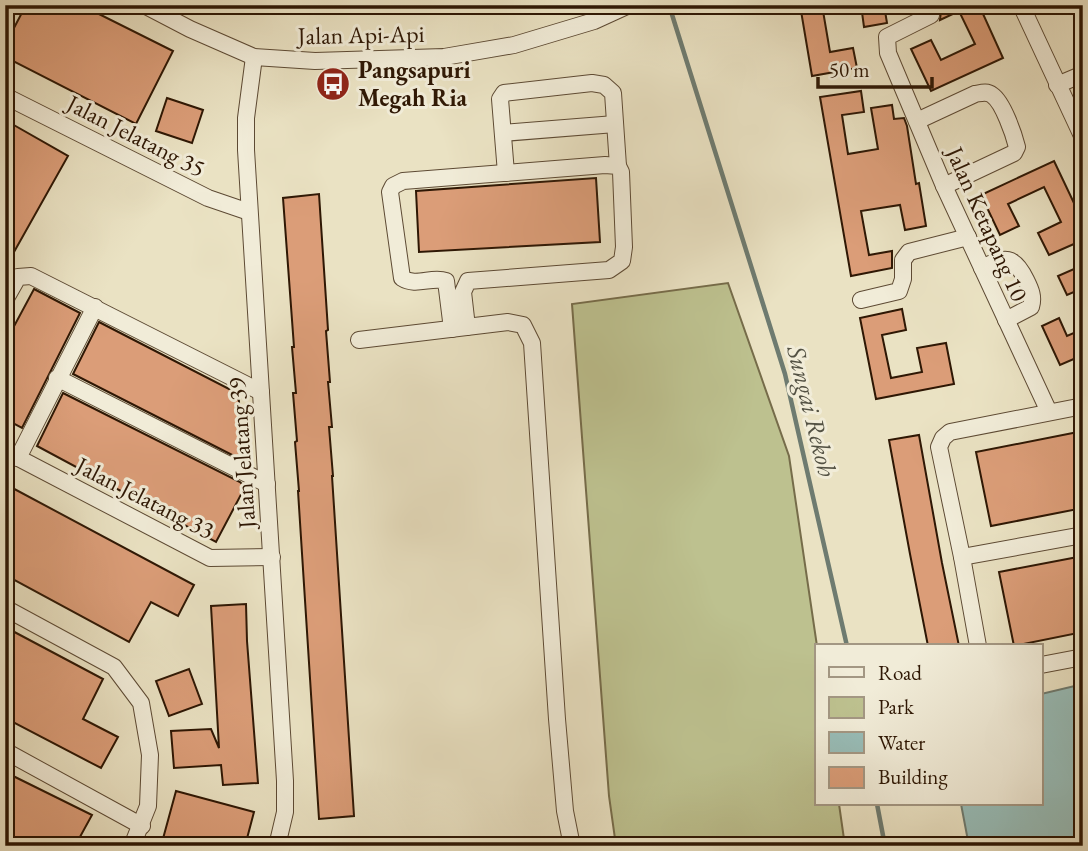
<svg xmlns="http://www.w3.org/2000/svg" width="1088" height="851" viewBox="0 0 1088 851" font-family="'EB Garamond',serif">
  <rect width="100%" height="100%" fill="#eae2c3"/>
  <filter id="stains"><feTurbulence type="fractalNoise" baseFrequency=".00286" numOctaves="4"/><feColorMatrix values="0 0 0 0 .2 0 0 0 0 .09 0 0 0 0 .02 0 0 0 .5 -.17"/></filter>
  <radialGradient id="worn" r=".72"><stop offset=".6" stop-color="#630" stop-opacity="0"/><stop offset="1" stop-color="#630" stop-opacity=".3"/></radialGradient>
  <polygon fill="#bdc18f" stroke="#766c4a" stroke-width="2" points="728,283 789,456 817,646 817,804 839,804 845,846 616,846 609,796 572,304"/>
  <polygon fill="#98bdb8" stroke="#6e7b70" stroke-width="2" points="1083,684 1083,846 969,846 961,804 1041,804 1041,694"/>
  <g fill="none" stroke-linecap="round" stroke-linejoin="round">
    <g stroke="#6e7b70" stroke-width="4.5">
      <polyline points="669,5 785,374 847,646"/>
      <polyline points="877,804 885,846"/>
    </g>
  </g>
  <g fill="#db9d78" stroke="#2e1704" stroke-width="2">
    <polygon points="26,5 81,5 173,51 136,124 5,57 5,45"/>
    <polygon points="800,5 822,5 830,52 853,48 857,68 812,76"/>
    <polygon points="861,5 884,5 887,23 864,27"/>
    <polygon points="934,5 979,5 1003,58 931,91 911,49 931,40 941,60 975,44 959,11 940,20 941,11"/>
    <polygon points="861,91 864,112 842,115 848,154 878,149 871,108 892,105 894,119 904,118 907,126 916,184 919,183 926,226 905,230 900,205 861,211 869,255 892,251 892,268 851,276 820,97"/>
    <polygon points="167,98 203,110 192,143 156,131"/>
    <polygon points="5,120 68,156 5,268"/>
    <polygon points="1054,161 1083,222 1083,240 1049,255 1038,233 1061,222 1044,187 1008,204 1019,226 1000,235 981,195"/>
    <polygon points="596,178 600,242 419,252 416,191"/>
    <polygon points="319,194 328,330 326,331 330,382 328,382 332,427 329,427 333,476 332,476 354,816 319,819 298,491 299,491 295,442 297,441 293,393 296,393 292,347 294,347 283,198"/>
    <polygon points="1083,265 1083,280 1078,282 1081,289 1067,295 1058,276"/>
    <polygon points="34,289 80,313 22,428 5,419 5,343"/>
    <polygon points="902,309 906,330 882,335 891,378 922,372 917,348 946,343 954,384 876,399 860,318"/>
    <polygon points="1059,318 1067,336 1083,329 1083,355 1060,365 1042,326"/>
    <polygon points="99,322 235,392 239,401 240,459 73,374"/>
    <polygon points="63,393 240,482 245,487 216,542 37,446"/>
    <polygon points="1083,431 1083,508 991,526 976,452"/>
    <polygon points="919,435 942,563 959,646 928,646 910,554 889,440"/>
    <polygon points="5,484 194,585 178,616 151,602 129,642 5,575"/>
    <polygon points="1083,556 1083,632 1014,646 999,572"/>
    <polygon points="246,604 247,641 258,783 223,785 221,765 174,768 171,731 211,729 219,748 211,606"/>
    <polygon points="5,627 103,679 83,719 118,737 101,768 5,718"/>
    <polygon points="189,669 202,704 169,716 156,681"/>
    <polygon points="5,772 92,815 75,846 5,846"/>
    <polygon points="176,791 254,812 245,846 161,846"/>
  </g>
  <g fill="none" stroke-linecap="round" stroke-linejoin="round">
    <g stroke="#5d4a34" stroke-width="18">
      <g id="minor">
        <polyline points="144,5 190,29 254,57 315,61 444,57 514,45 594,21 629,5"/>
        <polyline points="1021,5 1083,138"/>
        <polyline points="931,15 887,37 888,53 944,186 1049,412"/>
        <polyline points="254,57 246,118 246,150 285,781 285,812 277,846"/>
        <polyline points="1057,85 1083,74"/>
        <polyline points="5,96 208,198 249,212"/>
        <path d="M917 121 975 94C981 93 987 91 992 95 1003 102 1014 135 1017 147L1014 153 944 186"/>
        <polyline points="503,133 615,124"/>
        <polyline points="506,173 500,99 504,93 592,83 604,85 613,93 618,166"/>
        <path d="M982 268C1005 256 1014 255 1026 280 1031 290 1034 297 1031 307L1006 320"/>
        <polyline points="5,300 18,277 31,276 261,392"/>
        <polyline points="861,300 899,291 903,279 903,260 909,252 968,237"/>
        <path d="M452 329 446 281C432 276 416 287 402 278L390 192 393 186 403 181 605 165 618 166 621 172 624 247 622 261 609 270 468 281 463 292 467 327"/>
        <polyline points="359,340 508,322 523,325 532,343 557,719 565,811 572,846"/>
        <polyline points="57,378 267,484"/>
        <polyline points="5,451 210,558 272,557"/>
        <polyline points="18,458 95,307"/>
        <polyline points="962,557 1083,535"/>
        <polyline points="5,608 114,667 141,703 150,755 148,806 132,846"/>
        <polyline points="978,646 962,557 939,447 943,438 950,432 1083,406"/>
        <polyline points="1041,665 1083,657"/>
        <polyline points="5,751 142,826"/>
      </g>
    </g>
    <use href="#minor" stroke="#f1ecd8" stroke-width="16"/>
  </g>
  <defs>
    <g id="bus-disc" transform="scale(1.75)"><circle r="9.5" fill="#8f2418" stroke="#f1ecd8"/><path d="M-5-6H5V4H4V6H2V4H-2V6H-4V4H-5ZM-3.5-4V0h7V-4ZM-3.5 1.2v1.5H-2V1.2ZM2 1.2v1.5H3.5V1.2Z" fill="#fff"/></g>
  </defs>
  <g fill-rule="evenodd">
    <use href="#bus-disc" x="333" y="84"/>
  </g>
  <g text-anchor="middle" stroke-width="6" stroke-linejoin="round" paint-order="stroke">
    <g font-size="24" fill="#2e1704" stroke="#f1ecd8">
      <text transform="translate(361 35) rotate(-1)" y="8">Jalan Api-Api</text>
      <text transform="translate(136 136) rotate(27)" y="8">Jalan Jelatang 35</text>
      <text transform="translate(987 224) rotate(66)" y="8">Jalan Ketapang 10</text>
      <text transform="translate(242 453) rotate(-94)" y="8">Jalan Jelatang 39</text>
      <text transform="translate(145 498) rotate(27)" y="8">Jalan Jelatang 33</text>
    </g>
    <g font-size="24" font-weight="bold" fill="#2e1704" stroke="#f1ecd8" text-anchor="start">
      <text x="358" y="78">Pangsapuri<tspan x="358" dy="28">Megah Ria</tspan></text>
    </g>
    <g font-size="26" font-style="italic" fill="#535143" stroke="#f1ecd8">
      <text transform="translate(812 411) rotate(76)" y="9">Sungai Rekoh</text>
    </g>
  </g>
  <rect width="1088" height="851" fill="none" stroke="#eae2c3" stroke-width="28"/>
  <rect x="7" y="7" width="1074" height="837" fill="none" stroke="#2e1704" stroke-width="3.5"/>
  <rect x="14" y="14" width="1060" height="823" fill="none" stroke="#2e1704" stroke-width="2"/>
  <rect x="815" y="644" width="228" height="161" fill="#f1ecd8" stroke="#a39783" stroke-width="2"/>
  <rect x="829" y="667" width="35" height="10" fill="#f1ecd8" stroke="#a39783" stroke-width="2"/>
  <text x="878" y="680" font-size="21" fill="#2e1704">Road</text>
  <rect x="829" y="697" width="35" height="21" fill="#bdc18f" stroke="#a39783" stroke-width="2"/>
  <text x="878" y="714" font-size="21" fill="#2e1704">Park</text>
  <rect x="829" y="732" width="35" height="21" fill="#98bdb8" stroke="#a39783" stroke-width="2"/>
  <text x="878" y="750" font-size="21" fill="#2e1704">Water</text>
  <rect x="829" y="767" width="35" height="21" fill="#db9d78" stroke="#a39783" stroke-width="2"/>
  <text x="878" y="784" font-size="21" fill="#2e1704">Building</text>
  <path d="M818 77v10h114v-10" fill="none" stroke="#2e1704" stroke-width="3.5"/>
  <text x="829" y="77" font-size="21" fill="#2e1704" stroke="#f1ecd8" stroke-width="5" paint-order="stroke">50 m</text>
  <rect width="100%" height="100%" filter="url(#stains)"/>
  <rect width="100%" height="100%" fill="url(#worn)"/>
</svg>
